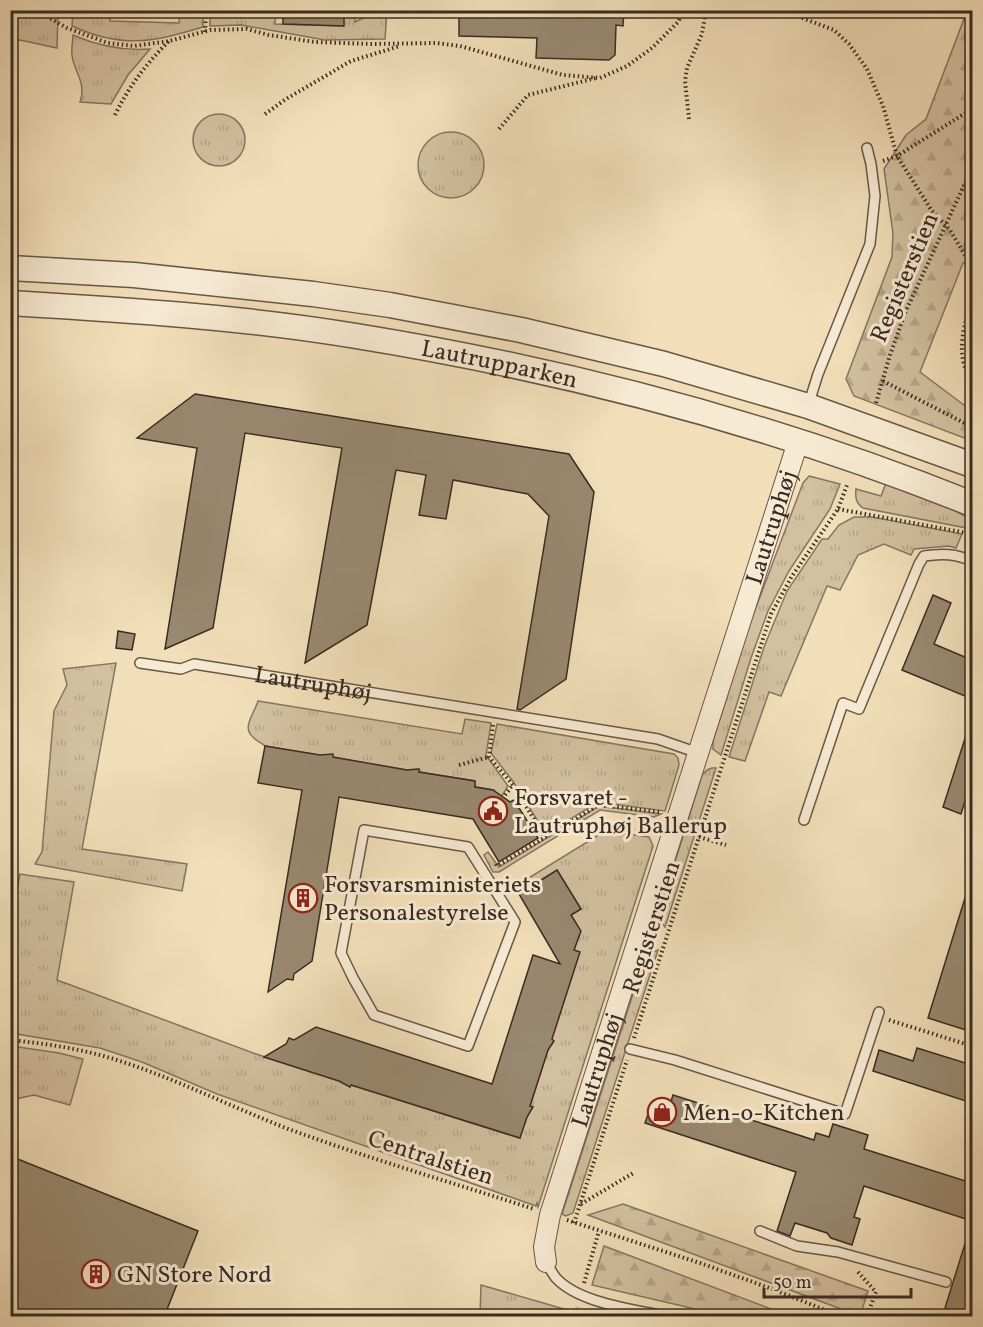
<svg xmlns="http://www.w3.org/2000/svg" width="983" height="1327" viewBox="0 0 983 1327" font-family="Vollkorn,serif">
  <defs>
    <pattern id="grass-tufts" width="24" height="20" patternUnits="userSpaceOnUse" patternTransform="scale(1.5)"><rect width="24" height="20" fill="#d3c0a0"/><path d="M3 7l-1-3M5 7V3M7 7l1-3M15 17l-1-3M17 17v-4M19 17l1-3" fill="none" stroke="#b6a58a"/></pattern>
    <pattern id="forest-firs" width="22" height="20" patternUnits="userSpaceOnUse" patternTransform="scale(1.5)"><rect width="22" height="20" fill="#d3c0a0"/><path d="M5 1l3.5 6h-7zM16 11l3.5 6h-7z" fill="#b6a58a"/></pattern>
  </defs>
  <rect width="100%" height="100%" fill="#f2dfb9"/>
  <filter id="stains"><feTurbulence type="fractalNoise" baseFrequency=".00333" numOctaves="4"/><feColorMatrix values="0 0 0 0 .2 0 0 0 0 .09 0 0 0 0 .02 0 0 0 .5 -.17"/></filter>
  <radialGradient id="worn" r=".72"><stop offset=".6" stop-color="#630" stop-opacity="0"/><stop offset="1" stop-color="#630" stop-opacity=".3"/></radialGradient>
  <g fill="url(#grass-tufts)" stroke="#867662" stroke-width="1.5">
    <polygon points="11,10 58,11 57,48 20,40 11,41"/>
    <path d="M73 11H110V21L179 23 180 11H203V27C153 42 122 49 72 26Z"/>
    <polygon points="210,11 266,11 266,13 276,12 275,24 343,26 344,11 355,11 355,22 363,18 371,11 387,11 385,39 325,40 241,25 210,26"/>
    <path d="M73 35C98 46 122 51 150 49L128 75 111 104 80 102C87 82 73 70 72 55 71 48 73 41 73 35Z"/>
    <circle cx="219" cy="140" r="26"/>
    <circle cx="451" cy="165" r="33"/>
    <polygon points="809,476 840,484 830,509 789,571 768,611 751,658 721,755 713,749 713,741 750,623 803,483"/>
    <path d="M886 483 943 504 972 520V529L863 508C856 503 855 498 856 489L881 496Z"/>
    <polygon points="854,517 872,517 962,534 956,548 949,546 914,549 911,555 884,544 858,555 840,590 827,586 781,696 769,692 745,761 729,757 764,647 787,591 822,539 828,539 839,525"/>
    <polygon points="116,663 82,849 187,864 182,891 35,864 42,852 54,711 67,685 63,669"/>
    <path d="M258 701 462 734 465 719 491 723 486 755 508 786 500 799 494 790 475 787V781L419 772V769L407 770 265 746C261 742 256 741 253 737 241 728 255 712 258 701Z"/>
    <polygon points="497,724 674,754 678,758 679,765 665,811 598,802 546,834 512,780 491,753"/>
    <polygon points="712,768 716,768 665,927 661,922 659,913 702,775 707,770"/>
    <polygon points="599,806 661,814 654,817 600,810 499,872 493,872 484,855 488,852 499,867"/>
    <polygon points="605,831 649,837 653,846 538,1207 537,1203 536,1206 217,1094 142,1062 100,1048 11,1033 11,923 20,874 74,882 57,980 256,1054 339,1081 350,1087 351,1085 519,1138 527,1117 532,1108 530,1106 579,952 574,950 580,931 571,915 581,909 557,870 519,894 514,887"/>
    <polygon points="658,950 573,1213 566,1216 562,1214 643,963 647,955"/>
    <polygon points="11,1046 59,1053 83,1059 70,1105 34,1095 11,1100"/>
    <polygon points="481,1285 588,1316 480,1316"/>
  </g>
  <g fill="url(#forest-firs)" stroke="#867662" stroke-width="1.5">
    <polygon points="967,11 972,11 972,263 963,263 920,372 972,411 972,441 854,396 846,379 892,257 893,233 884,169 906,135 926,119"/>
    <polygon points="623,1204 868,1291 860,1316 588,1215"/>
    <polygon points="604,1246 790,1316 712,1316 691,1308 592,1285"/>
  </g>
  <g fill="#998971" stroke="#392b23" stroke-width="1.5">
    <polygon points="283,10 344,10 344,26 283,24"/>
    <polygon points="467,10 624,10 623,26 616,25 615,55 609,60 536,58 537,38 459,36 459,17 467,17"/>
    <polygon points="195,394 569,454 594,492 566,679 520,710 517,709 549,516 528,494 453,480 446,519 419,515 426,475 396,470 367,625 305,663 342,448 245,433 213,628 165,649 197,448 137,438"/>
    <polygon points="933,595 951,603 934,644 972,660 972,699 902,670"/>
    <polygon points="118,631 135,634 132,650 116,648"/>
    <polygon points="969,726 972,726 972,778 961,814 943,807"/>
    <polygon points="265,746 320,755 333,754 333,757 407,770 419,769 419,772 475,781 475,787 493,790 510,802 514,800 538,838 499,862 473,819 339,797 312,961 294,974 293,980 287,979 268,992 302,790 258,783"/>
    <polygon points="557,870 581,909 571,915 581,931 574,950 580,952 552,1039 554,1041 548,1050 530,1106 533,1107 527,1117 520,1138 351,1085 350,1087 339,1081 264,1057 286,1044 289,1038 294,1040 316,1027 492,1084 533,955 560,964 519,894"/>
    <polygon points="969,885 972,886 972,1032 928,1018"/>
    <polygon points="917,1048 972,1065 972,1103 873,1071 879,1050 913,1061"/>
    <polygon points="673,1095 814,1140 816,1133 829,1137 833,1124 868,1135 864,1149 972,1183 972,1221 864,1186 854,1217 860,1219 852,1245 831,1238 827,1233 795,1223 790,1236 777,1231 796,1172 645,1123 652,1103 669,1108"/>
    <polygon points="10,1156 198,1231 164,1317 10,1317"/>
    <polygon points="969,1231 972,1231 972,1317 945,1308"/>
  </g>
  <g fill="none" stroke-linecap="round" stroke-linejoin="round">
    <g stroke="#675848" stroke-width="12">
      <g id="service">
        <polyline points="808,406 818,374 870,244 875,196 871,164 867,148"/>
        <path id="s1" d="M140 663 181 669 194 664 232 670 658 739 698 753"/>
        <path d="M804 820 843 703 859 709 919 564 924 556C943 553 956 554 972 561"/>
        <polygon points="364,830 468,847 515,922 468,1046 374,1015 353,978 341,953"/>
        <polyline points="630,1049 675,1060 845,1114 879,1012"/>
        <polyline points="760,1231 797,1246 838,1252 946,1282"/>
        <path d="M546 1262C549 1267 552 1273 556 1278 579 1303 632 1309 664 1316"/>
      </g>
    </g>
    <g stroke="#675848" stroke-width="22">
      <g id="minor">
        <path id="s2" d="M546 1262 544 1247 550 1215 798 442"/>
      </g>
    </g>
    <g stroke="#675848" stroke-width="27">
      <g id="tertiary">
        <polyline points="10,268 134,275 313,294 390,305 521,330 664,364 808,406 972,465"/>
        <path id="s3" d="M10 303C126 310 242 317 356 336 566 370 775 425 972 504"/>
      </g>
    </g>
    <g stroke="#392b23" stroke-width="4" stroke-dasharray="1.5 3" stroke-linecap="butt">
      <polyline points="21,10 37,11 67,28 108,43 134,46 169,41 210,30 247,29 269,35 315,42 371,44 436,43 460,46 563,75 600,78 627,66 652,48 679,21 682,10"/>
      <polyline points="781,10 834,30 849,44 867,69 883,106 897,156 932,211 950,230 972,267"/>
      <polyline points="205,32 206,10"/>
      <polyline points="265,114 286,99 351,61 400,46"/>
      <path d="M115 115C129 86 146 64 169 41"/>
      <polyline points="689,119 685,81 687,68 702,34 706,10"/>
      <polyline points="499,129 528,95 596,78"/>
      <polyline points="883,161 897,156 972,109"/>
      <path d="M972 300C964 325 954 357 972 380"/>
      <polyline points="883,381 972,427"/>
      <polyline points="876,403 890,355 905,313 972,168"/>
      <polyline points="838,509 972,534"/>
      <polyline points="493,725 489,757 513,785 545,837"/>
      <polyline points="459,765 489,757"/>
      <polyline points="505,795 513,785"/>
      <polyline points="699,837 726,845"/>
      <polyline points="496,864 497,866 599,805 660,812"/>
      <polyline points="889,1020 972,1046"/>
      <polyline points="634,1038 771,614 792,576 838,509 847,485"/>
      <path d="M10 1040C50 1044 89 1050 126 1063 183 1082 236 1109 291 1130 371 1159 453 1183 534 1209"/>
      <polyline points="581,1204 635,1172"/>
      <polyline points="567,1220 700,1263 775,1290 840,1316"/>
      <polyline points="574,1223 627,1060"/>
      <polyline points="858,1272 876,1292 867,1316"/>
      <polyline points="584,1283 599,1231"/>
      <polyline points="575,1316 577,1307"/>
    </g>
    <use href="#service" stroke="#f7ead2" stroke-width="9"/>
    <use href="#minor" stroke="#f7ead2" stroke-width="20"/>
    <use href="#tertiary" stroke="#f7ead2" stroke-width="24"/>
  </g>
  <defs>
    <g id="civic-ring" transform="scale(1.5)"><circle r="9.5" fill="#f7ead2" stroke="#8f2418" stroke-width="1.5"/><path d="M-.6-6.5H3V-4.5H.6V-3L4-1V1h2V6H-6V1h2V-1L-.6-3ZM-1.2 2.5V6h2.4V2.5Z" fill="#8f2418"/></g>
    <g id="building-ring" transform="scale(1.5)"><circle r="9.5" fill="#f7ead2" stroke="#8f2418" stroke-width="1.5"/><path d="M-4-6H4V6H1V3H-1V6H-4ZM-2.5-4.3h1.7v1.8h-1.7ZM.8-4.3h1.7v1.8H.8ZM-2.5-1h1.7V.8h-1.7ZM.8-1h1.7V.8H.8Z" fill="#8f2418"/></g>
    <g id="shop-ring" transform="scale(1.5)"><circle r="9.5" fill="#f7ead2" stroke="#8f2418" stroke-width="1.5"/><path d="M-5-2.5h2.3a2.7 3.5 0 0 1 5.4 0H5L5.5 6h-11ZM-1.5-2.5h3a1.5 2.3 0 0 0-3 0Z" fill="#8f2418"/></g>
  </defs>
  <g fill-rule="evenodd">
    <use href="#civic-ring" x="493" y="811"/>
    <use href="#building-ring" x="303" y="898"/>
    <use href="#shop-ring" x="662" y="1112"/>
    <use href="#building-ring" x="96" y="1274"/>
  </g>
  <g text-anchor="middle" stroke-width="6" stroke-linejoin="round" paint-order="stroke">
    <g font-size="24" fill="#392b23" stroke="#f7ead2">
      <text transform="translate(904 277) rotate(-67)" y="8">Registerstien</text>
      <text dy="8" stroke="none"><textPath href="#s3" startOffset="494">Lautrupparken</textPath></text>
      <text dy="8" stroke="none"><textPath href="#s2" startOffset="770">Lautruphøj</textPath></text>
      <text dy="8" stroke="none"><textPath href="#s1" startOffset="176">Lautruphøj</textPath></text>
      <text transform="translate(651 927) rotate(-72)" y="8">Registerstien</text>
      <text dy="8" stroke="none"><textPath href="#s2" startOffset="200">Lautruphøj</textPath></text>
      <text transform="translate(431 1157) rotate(18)" y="8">Centralstien</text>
    </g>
    <g font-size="24" fill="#392b23" stroke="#f7ead2" text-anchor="start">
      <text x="514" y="805">Forsvaret -<tspan x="514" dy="28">Lautruphøj Ballerup</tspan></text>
      <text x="324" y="892">Forsvarsministeriets<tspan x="324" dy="28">Personalestyrelse</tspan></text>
      <text x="683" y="1120">Men-o-Kitchen</text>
      <text x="117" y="1282">GN Store Nord</text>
    </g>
  </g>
  <rect width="983" height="1327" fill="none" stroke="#f2dfb9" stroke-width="36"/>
  <rect x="12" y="12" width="959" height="1303" fill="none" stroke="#392b23" stroke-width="3"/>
  <rect x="18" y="18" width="947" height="1291" fill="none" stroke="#392b23" stroke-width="1.5"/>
  <path d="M764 1288v9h147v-9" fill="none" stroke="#392b23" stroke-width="3"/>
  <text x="773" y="1288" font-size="18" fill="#392b23" stroke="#f7ead2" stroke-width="4.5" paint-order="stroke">50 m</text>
  <rect width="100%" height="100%" filter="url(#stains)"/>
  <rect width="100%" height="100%" fill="url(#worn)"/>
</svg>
